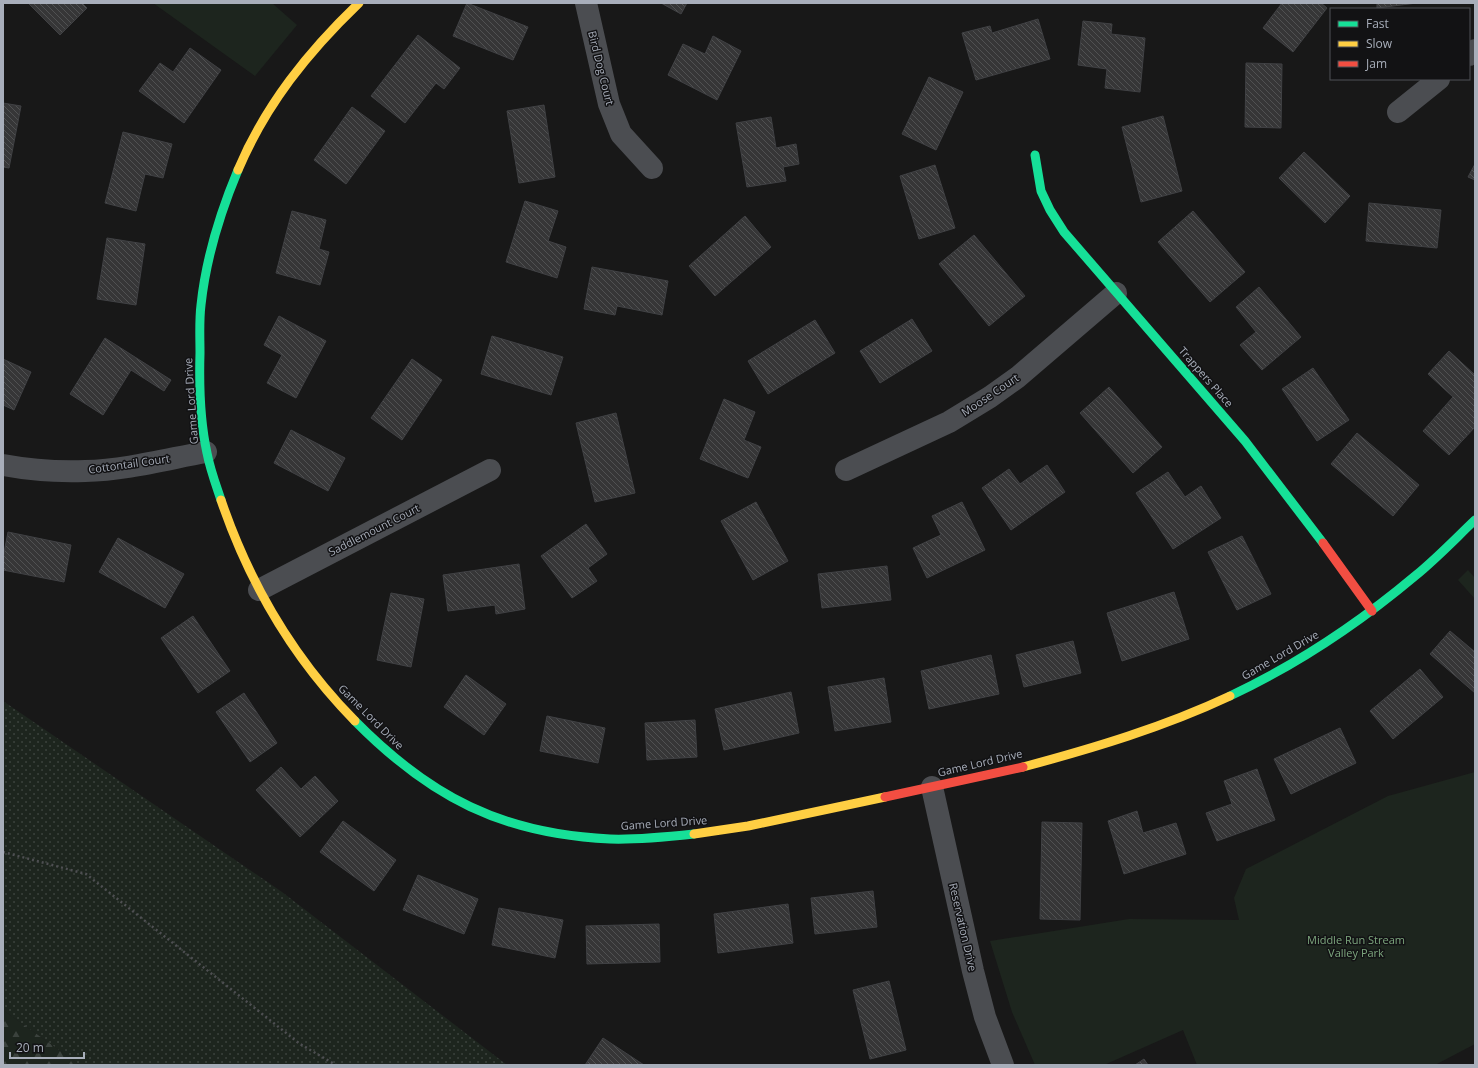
<svg xmlns="http://www.w3.org/2000/svg" width="1478" height="1068" viewBox="0 0 1478 1068" font-family="'Open Sans',sans-serif">
  <defs>
    <pattern id="grass-dots" width="8" height="8" patternUnits="userSpaceOnUse"><rect width="8" height="8" fill="#1d251e"/><path d="M2 2h.1M6 6h.1" fill="none" stroke="#3b423d" stroke-width="1.8" stroke-linecap="round"/></pattern>
    <pattern id="forest-firs" width="22" height="20" patternUnits="userSpaceOnUse"><rect width="22" height="20" fill="#1d251e"/><path d="M5 1l3.5 6h-7zM16 11l3.5 6h-7z" fill="#3b423d"/></pattern>
    <pattern id="building-back-hatch" width="6" height="6" patternUnits="userSpaceOnUse"><rect width="6" height="6" fill="#363637"/><path d="M-1 5l2 2M0 0l6 6M5-1l2 2" fill="none" stroke="#505152"/></pattern>
  </defs>
  <rect width="100%" height="100%" fill="#181818"/>
  <polygon fill="url(#grass-dots)" points="3,701 282,892 507,1065 80,1065 3,1010"/>
  <polygon fill="url(#forest-firs)" points="3,1010 80,1065 3,1065"/>
  <g fill="#1d251e">
    <polygon points="153,3 272,3 297,25 255,76"/>
    <polygon points="1468,570 1475,578 1475,599 1458,580"/>
    <polygon points="1475,772 1475,1044 1435,1065 1197,1065 1183,1030 1104,1065 1035,1065 1012,1012 990,941 1129,919 1239,920 1234,898 1246,869 1388,796"/>
  </g>
  <g fill="url(#building-back-hatch)" stroke="#404144">
    <polygon points="28,3 82,3 87,8 60,35"/>
    <polygon points="467,3 528,27 513,60 453,36"/>
    <polygon points="661,3 687,3 681,14"/>
    <polygon points="1282,3 1321,3 1327,8 1293,52 1263,28"/>
    <polygon points="1377,3 1417,3 1377,8"/>
    <polygon points="1038,19 1050,59 976,80 962,33 990,26 992,33"/>
    <polygon points="1083,21 1112,24 1111,34 1145,38 1140,92 1105,88 1107,69 1078,65"/>
    <polygon points="418,35 460,68 444,89 436,83 405,123 371,96"/>
    <polygon points="713,36 741,51 717,100 668,75 683,44 705,54"/>
    <polygon points="190,48 221,70 184,123 139,91 160,63 173,72"/>
    <polygon points="1246,63 1282,64 1281,128 1245,127"/>
    <polygon points="929,77 963,92 936,150 902,134"/>
    <polygon points="3,103 21,106 9,168 3,167"/>
    <polygon points="544,105 555,177 519,183 507,111"/>
    <polygon points="352,107 385,131 346,184 314,160"/>
    <polygon points="1163,116 1182,191 1141,202 1122,127"/>
    <polygon points="771,117 776,148 796,144 799,164 783,167 786,181 747,187 736,123"/>
    <polygon points="123,132 172,144 163,178 145,174 136,211 105,203"/>
    <polygon points="1304,152 1350,196 1325,223 1279,178"/>
    <polygon points="1475,164 1475,180 1468,177"/>
    <polygon points="935,165 955,228 919,239 900,176"/>
    <polygon points="525,201 558,211 548,241 566,247 557,278 506,262"/>
    <polygon points="1369,203 1441,210 1437,248 1366,241"/>
    <polygon points="292,211 326,220 319,249 329,252 320,285 276,273"/>
    <polygon points="1193,211 1245,272 1210,302 1158,242"/>
    <polygon points="745,216 771,247 715,296 689,266"/>
    <polygon points="974,235 1025,296 989,326 939,264"/>
    <polygon points="107,238 145,244 136,305 97,299"/>
    <polygon points="592,267 668,281 662,315 617,306 615,315 584,309"/>
    <polygon points="1259,287 1301,337 1262,370 1240,345 1256,332 1236,307"/>
    <polygon points="279,316 326,341 296,398 267,383 282,355 264,345"/>
    <polygon points="912,319 932,351 880,383 860,351"/>
    <polygon points="815,320 835,353 768,394 748,361"/>
    <polygon points="492,336 563,357 551,395 481,374"/>
    <polygon points="105,338 171,380 164,391 131,370 103,415 70,394"/>
    <polygon points="1449,351 1475,375 1475,427 1449,455 1423,431 1453,397 1428,374"/>
    <polygon points="3,359 31,372 14,410 3,405"/>
    <polygon points="412,359 442,380 402,440 371,418"/>
    <polygon points="1313,368 1349,420 1317,441 1282,389"/>
    <polygon points="1109,387 1162,447 1133,473 1080,413"/>
    <polygon points="724,399 755,412 744,440 761,447 748,478 700,459"/>
    <polygon points="616,413 635,493 595,502 576,423"/>
    <polygon points="291,430 345,458 328,491 274,463"/>
    <polygon points="1357,433 1419,485 1393,516 1331,464"/>
    <polygon points="1047,465 1065,492 1011,530 982,488 1009,469 1020,484"/>
    <polygon points="1168,472 1185,497 1201,486 1221,518 1173,549 1136,493"/>
    <polygon points="756,502 788,561 753,580 721,521"/>
    <polygon points="962,502 985,550 927,578 913,548 941,535 932,516"/>
    <polygon points="586,524 607,554 588,568 597,581 572,598 541,556"/>
    <polygon points="8,532 71,545 64,582 3,570 3,558"/>
    <polygon points="1242,536 1271,594 1237,610 1208,552"/>
    <polygon points="118,538 184,574 165,608 99,572"/>
    <polygon points="519,564 525,609 496,614 495,605 448,611 443,575"/>
    <polygon points="887,566 891,600 822,608 818,574"/>
    <polygon points="1174,592 1189,639 1122,661 1107,613"/>
    <polygon points="391,593 424,599 411,667 377,660"/>
    <polygon points="193,616 230,671 198,693 161,638"/>
    <polygon points="1450,631 1475,652 1475,693 1430,654"/>
    <polygon points="1073,641 1081,673 1024,687 1016,655"/>
    <polygon points="991,655 999,694 929,709 921,671"/>
    <polygon points="1420,669 1443,697 1393,739 1370,711"/>
    <polygon points="466,675 506,704 484,735 444,707"/>
    <polygon points="884,678 891,722 835,731 828,687"/>
    <polygon points="791,692 799,733 724,750 715,709"/>
    <polygon points="244,693 277,743 250,762 216,712"/>
    <polygon points="547,716 605,728 598,763 540,751"/>
    <polygon points="695,720 697,757 647,760 645,723"/>
    <polygon points="1340,728 1356,763 1291,794 1274,759"/>
    <polygon points="281,767 301,789 315,776 338,801 300,837 256,790"/>
    <polygon points="1257,769 1275,820 1217,841 1206,813 1232,804 1224,781"/>
    <polygon points="1137,811 1143,833 1176,823 1186,854 1124,874 1108,821"/>
    <polygon points="343,821 396,860 374,891 320,852"/>
    <polygon points="1042,822 1082,823 1080,920 1040,919"/>
    <polygon points="418,875 478,899 464,934 403,910"/>
    <polygon points="873,891 877,927 815,934 811,898"/>
    <polygon points="788,904 793,943 718,953 714,914"/>
    <polygon points="499,908 563,920 555,958 492,945"/>
    <polygon points="659,924 660,962 587,964 586,926"/>
    <polygon points="889,981 906,1050 870,1059 853,990"/>
    <polygon points="603,1038 644,1065 585,1065"/>
    <polygon points="1144,1059 1148,1065 1135,1065"/>
  </g>
  <g fill="none" stroke-linecap="round" stroke-linejoin="round">
    <polyline stroke="#4e4f52" stroke-width="2.5" stroke-dasharray="2 3" stroke-linecap="butt" points="3,852 86,874 300,1044 336,1065"/>
    <g stroke="#4b4d51" stroke-width="22">
      <polyline points="586,3 609,104 621,134 652,168"/>
      <polyline points="1469,55 1475,50"/>
      <polyline points="1398,112 1439,79"/>
      <path d="M3 465C30 470 57 472 85 471 126 470 167 459 206 452"/>
      <polyline points="846,470 949,422 990,397 1018,377 1116,293"/>
      <polyline points="259,590 490,470"/>
      <polyline points="932,787 973,971 985,1017 1003,1065"/>
    </g>
    <g stroke="#16e098" stroke-width="9">
      <polyline points="1035,155 1041,191 1050,210 1064,232 1245,441 1323,543"/>
      <path d="M221 500C216 485 210 469 207 453 200 421 199 387 200 353 200 337 199 321 201 305 206 258 220 213 238 170"/>
      <path d="M1230 696C1296 665 1359 623 1415 576 1436 559 1455 539 1475 520"/>
      <path d="M355 721C430 797 502 834 610 839 638 840 666 837 694 834"/>
    </g>
    <g stroke="#ffcf43" stroke-width="9">
      <path d="M238 170C266 104 308 52 359 3"/>
      <path d="M221 500C249 582 294 659 355 721"/>
      <path d="M1023 767C1094 748 1164 727 1230 696"/>
      <polyline points="694,834 748,826 885,797"/>
    </g>
    <g stroke="#f24e42" stroke-width="9">
      <polyline points="1323,543 1372,611"/>
      <polyline points="885,797 1023,767"/>
    </g>
  </g>
  <g text-anchor="middle" stroke-width="3" stroke-linejoin="round" paint-order="stroke">
    <g font-size="11" fill="#a8aeba" stroke="#121214">
      <text transform="translate(601 68) rotate(76)" y="4">Bird Dog Court</text>
      <text transform="translate(1206 377) rotate(49)" y="4">Trappers Place</text>
      <text transform="translate(990 395) rotate(-34)" y="4">Moose Court</text>
      <text transform="translate(191 401) rotate(-94)" y="4">Game Lord Drive</text>
      <text transform="translate(129 464) rotate(-8)" y="4">Cottontail Court</text>
      <text transform="translate(374 530) rotate(-27)" y="4">Saddlemount Court</text>
      <text transform="translate(1280 655) rotate(-30)" y="4">Game Lord Drive</text>
      <text transform="translate(371 717) rotate(45)" y="4">Game Lord Drive</text>
      <text transform="translate(980 763) rotate(-13)" y="4">Game Lord Drive</text>
      <text transform="translate(664 823) rotate(-4)" y="4">Game Lord Drive</text>
      <text transform="translate(963 927) rotate(77)" y="4">Reservation Drive</text>
    </g>
    <g font-size="11" fill="#7da67e" stroke="#121214">
      <text x="1356" y="944">Middle Run Stream<tspan x="1356" dy="13">Valley Park</tspan></text>
    </g>
  </g>
  <rect width="1478" height="1068" fill="none" stroke="#a8aeba" stroke-width="8"/>
  <rect x="1330" y="8" width="140" height="72" fill="#121214" stroke="#4e5056"/>
  <rect x="1338" y="21" width="20" height="6" fill="#16e098" stroke="#4e5056"/>
  <text x="1366" y="28" font-size="12" fill="#a8aeba">Fast</text>
  <rect x="1338" y="41" width="20" height="6" fill="#ffcf43" stroke="#4e5056"/>
  <text x="1366" y="48" font-size="12" fill="#a8aeba">Slow</text>
  <rect x="1338" y="61" width="20" height="6" fill="#f24e42" stroke="#4e5056"/>
  <text x="1366" y="68" font-size="12" fill="#a8aeba">Jam</text>
  <path d="M10 1052v6h74v-6" fill="none" stroke="#a8aeba" stroke-width="2"/>
  <text x="16" y="1052" font-size="12" fill="#a8aeba" stroke="#121214" stroke-width="3" paint-order="stroke">20 m</text>
</svg>
